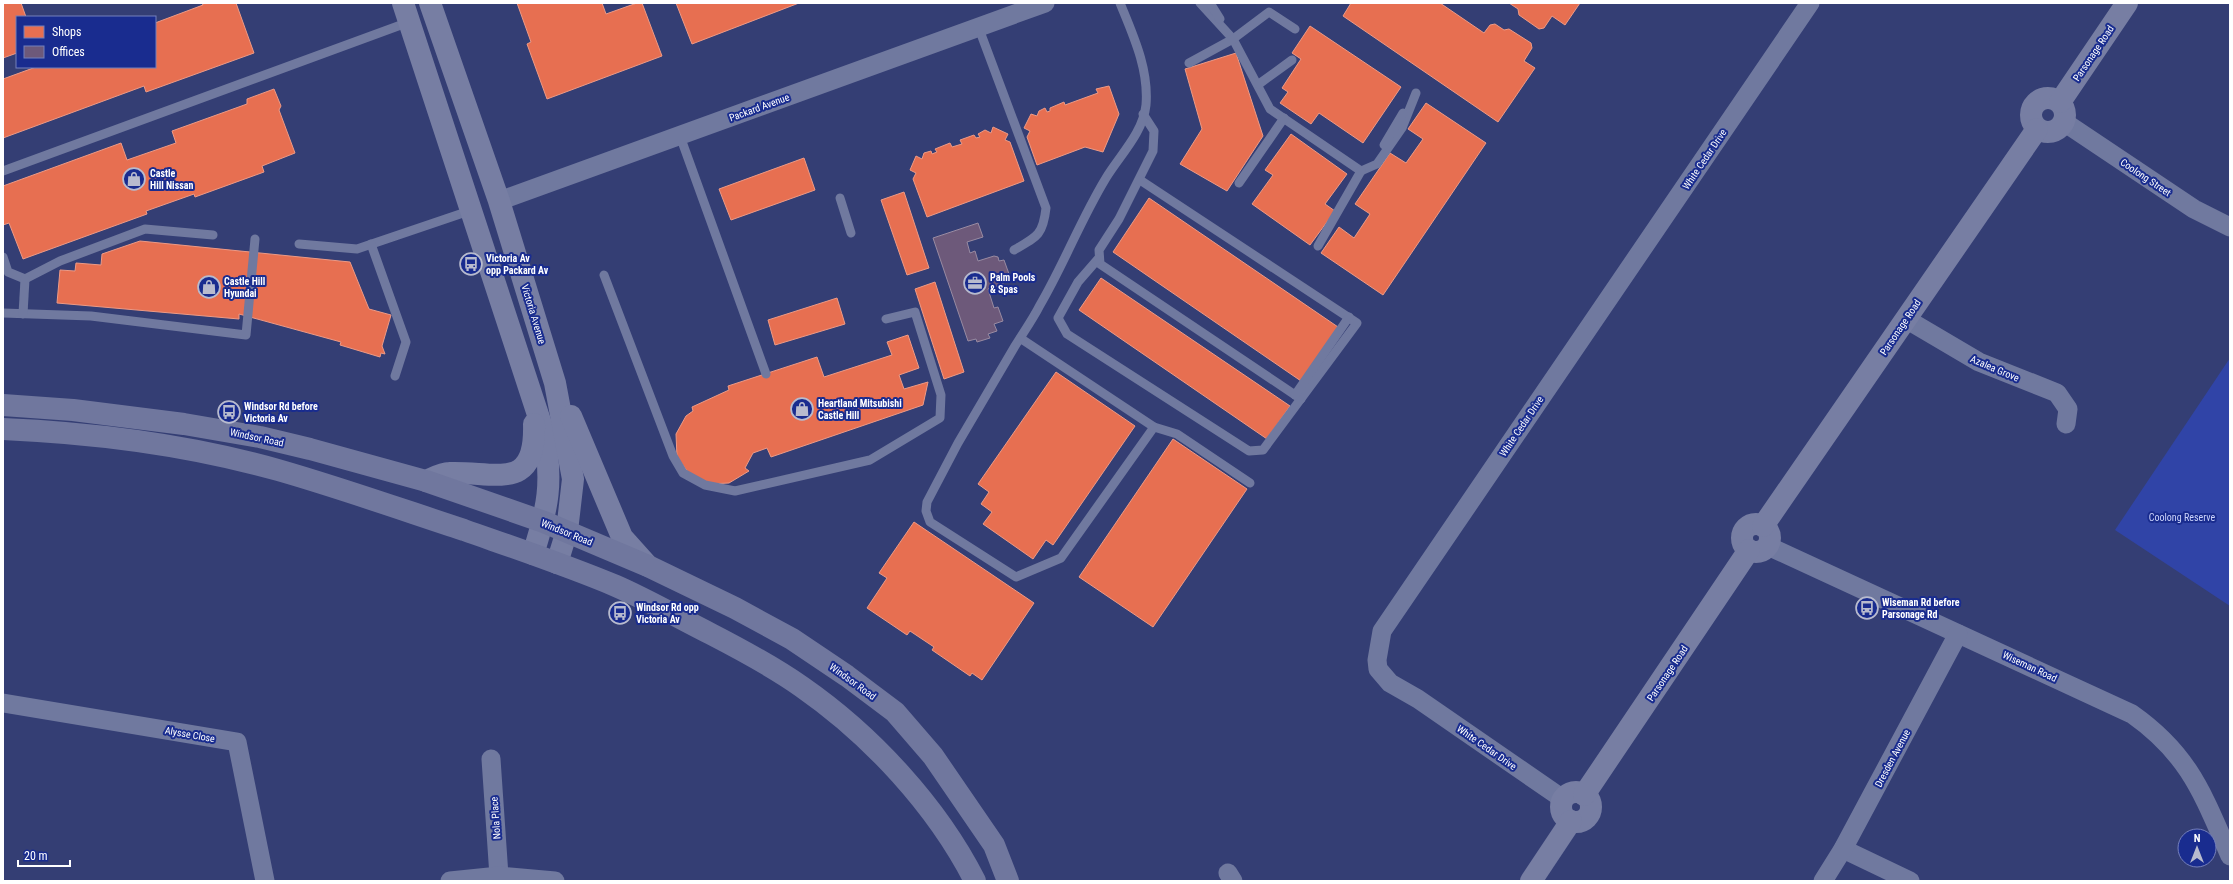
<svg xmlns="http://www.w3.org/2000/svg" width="2233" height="884" viewBox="0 0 2233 884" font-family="'Roboto Condensed',sans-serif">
  <rect width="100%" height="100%" fill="#343e74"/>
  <polygon fill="#3044a7" points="2230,358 2230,606 2115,530"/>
  <g fill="#e76f51" stroke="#ee9a85">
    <polygon points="3,3 21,3 26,17 17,17 17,53 3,58"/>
    <polygon points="202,3 236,3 254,53 146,92 144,86 3,138 3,79 36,67 155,67 155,23 203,5"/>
    <polygon points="517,3 602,3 606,14 637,3 642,3 662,56 547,99 527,44 531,42"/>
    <polygon points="676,3 799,3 692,44"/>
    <polygon points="1351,3 1440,3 1484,33 1490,25 1495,24 1504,30 1509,29 1531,43 1532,48 1524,61 1535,68 1498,122 1343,16"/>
    <polygon points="1509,3 1580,3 1565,25 1552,16 1544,28 1539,29 1519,15 1518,9"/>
    <polygon points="1310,26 1401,87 1363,143 1319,113 1311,124 1280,103 1288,92 1282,88 1301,59 1292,53"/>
    <polygon points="1236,53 1263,136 1227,191 1180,164 1202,129 1185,69"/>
    <polygon points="1109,86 1119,114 1103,152 1085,147 1037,165 1027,137 1030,131 1024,128 1031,114 1037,116 1039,111 1045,108 1047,112 1050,111 1050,108 1064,102 1065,105 1098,93 1096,89"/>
    <polygon points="274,89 281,106 279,110 295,153 262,166 264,172 195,197 194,194 146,211 147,214 23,259 9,223 3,225 3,186 121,143 127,160 176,143 172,131 247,104 247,99"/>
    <polygon points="1426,103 1486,143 1383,295 1321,253 1339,227 1354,238 1370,214 1355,204 1390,153 1406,163 1423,139 1408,129"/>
    <polygon points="993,127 1008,134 1005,140 1010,142 1024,181 927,217 913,179 916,173 910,170 916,156 922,159 924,153 931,151 932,154 937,152 935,149 950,143 952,147 962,144 960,140 974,135 976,138 980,137 978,134 985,130 991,133"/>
    <polygon points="1291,134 1347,174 1325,204 1335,211 1310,245 1252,204 1273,175 1265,170"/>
    <polygon points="804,158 815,190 731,220 719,189"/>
    <polygon points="904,192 929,268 907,275 881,200"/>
    <polygon points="1149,198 1338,327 1301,381 1113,252"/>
    <polygon points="140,241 350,262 369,309 391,315 382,346 385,354 381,353 380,357 340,345 341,342 239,314 239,319 57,303 60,270 75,271 76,263 101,265 102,254"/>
    <polygon points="1101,278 1290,406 1267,439 1079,310"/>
    <polygon points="935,282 964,372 944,379 915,289"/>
    <polygon points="837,298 845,324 775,345 768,320"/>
    <polygon points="908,335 919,368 899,375 904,389 928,382 923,405 771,457 767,448 753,453 745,468 749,471 729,483 709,484 690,475 677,457 676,434 686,416 693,411 692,407 729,390 728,386 817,357 824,377 892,355 887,342"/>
    <polygon points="1056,372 1135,426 1053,545 1046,540 1033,559 983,524 992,512 981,504 989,492 978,484"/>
    <polygon points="1173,439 1247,489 1153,627 1079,577"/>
    <polygon points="914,522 1034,603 982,680 972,673 970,676 932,650 934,647 910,631 907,635 867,608 887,578 879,573"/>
  </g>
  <polygon fill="#6d597a" stroke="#998ba2" points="978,223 983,237 967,242 970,253 975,251 978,261 994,256 998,257 999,261 1004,260 1009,274 1004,276 1006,280 1002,282 1003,284 988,289 994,308 998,307 1003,321 994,324 997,331 988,334 990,338 977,342 976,339 968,341 933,238"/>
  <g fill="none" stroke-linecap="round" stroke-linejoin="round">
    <g stroke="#70799f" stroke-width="9">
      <polyline points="1200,3 1233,39 1270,109 1361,171 1377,164 1402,128 1416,93"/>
      <polyline points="1210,3 1220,19"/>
      <path d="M978 26 1046 208C1043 235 1037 237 1014 250"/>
      <polyline points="1189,63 1233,39 1269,12 1295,29"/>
      <polyline points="1259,84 1292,60"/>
      <polyline points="1143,114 1154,131 1153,151 1119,219 1099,250 1100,264 1301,399"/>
      <polyline points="680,136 766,374"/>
      <polyline points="1384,145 1403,113"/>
      <polyline points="3,171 409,22"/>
      <polyline points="1239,183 1284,118"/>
      <polyline points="840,198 851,233"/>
      <polyline points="299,244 357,249 472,210"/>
      <polyline points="371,244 406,342 395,376"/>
      <polyline points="1318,246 1361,171"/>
      <polyline points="3,257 8,272 25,279 60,261 145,229 213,235"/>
      <polyline points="1098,259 1078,282 1058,318 1067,334 1249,451 1263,450 1357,323 1140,180"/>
      <polyline points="604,275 673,456 683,473 705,485 735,491 870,460 940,418 941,395 915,312 886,319"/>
      <polyline points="3,313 91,316 246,335 255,239"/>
      <polyline points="23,314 25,279"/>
      <path d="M1020 338 1154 427 1061 558 1016 577 930 522 926 511 927 502 958 443 1015 346C1023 333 1033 319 1040 305 1064 264 1081 219 1106 178 1120 155 1143 133 1146 105 1149 69 1133 35 1120 3"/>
      <polyline points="1295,395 1349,317"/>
      <polyline points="1154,427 1177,434 1250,483"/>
    </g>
    <g stroke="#70799f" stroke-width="19">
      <polyline points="2064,122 2194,209 2230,227"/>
      <polyline points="499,201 1045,3"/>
      <polyline points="1906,319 1979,362 2057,393 2068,409 2066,424"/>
      <path d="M1768 546 2132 714C2190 755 2203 795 2230 856"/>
      <polyline points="3,703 237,742 265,881"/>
      <polyline points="491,759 499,876"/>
      <polyline points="1563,799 1418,699 1390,683 1378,669 1377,660 1382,631 1810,3"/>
      <polyline points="1843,849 1910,881"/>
      <polyline points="1228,873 1233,881"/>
      <polyline points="450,881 499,876 555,881"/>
      <polyline points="1823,881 1843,849 1958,634"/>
    </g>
    <g stroke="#777ea3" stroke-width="22">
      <path d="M403 3 544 433C553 482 548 508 533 554"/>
      <polyline points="430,3 499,201 555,383 573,479 567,531 557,563"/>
      <circle cx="2048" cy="115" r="17"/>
      <polyline points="2060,102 2127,3"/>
      <polyline points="571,416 622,537 648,566"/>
      <path d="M426 481C433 478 442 473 449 473 496 471 536 493 534 424"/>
      <circle cx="1756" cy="538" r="14"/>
      <polyline points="1763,526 2037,129"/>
      <circle cx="1576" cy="807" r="15"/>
      <polyline points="1584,795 1749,550"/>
      <polyline points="1531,881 1571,821"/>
    </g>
    <g stroke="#70779e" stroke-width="22">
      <polyline points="3,405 73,410 184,424 260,437 310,449 426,481 544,522 648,566 735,608 792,639 847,676 895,712 933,756 994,845 1008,881"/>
      <path d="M3 429C95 433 189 445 278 470 341 488 403 510 464 530 515 548 566 565 616 586 648 600 679 618 711 634 742 650 774 667 802 687 871 735 937 806 975 881"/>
    </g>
  </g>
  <defs>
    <g id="shop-ring" transform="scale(1.15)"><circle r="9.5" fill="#192c8f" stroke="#b8bbce" stroke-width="1.5"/><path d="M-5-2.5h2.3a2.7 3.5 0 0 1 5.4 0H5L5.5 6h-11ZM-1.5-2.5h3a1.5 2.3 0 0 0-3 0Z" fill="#b8bbce"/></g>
    <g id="bus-ring" transform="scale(1.15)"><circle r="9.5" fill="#192c8f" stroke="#b8bbce" stroke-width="1.5"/><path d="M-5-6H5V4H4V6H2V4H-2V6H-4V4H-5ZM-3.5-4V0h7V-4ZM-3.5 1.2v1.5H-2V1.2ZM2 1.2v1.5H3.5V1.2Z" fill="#b8bbce"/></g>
    <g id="office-ring" transform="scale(1.15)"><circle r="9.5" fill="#192c8f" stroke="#b8bbce" stroke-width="1.5"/><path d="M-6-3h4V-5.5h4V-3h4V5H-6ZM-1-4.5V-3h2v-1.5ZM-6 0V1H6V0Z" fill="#b8bbce"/></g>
  </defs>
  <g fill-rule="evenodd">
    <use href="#shop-ring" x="134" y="179"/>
    <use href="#bus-ring" x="471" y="264"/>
    <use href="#office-ring" x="975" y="283"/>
    <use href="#shop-ring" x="209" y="287"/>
    <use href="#shop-ring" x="802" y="409"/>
    <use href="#bus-ring" x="229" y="412"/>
    <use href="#bus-ring" x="1867" y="608"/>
    <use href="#bus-ring" x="620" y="613"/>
  </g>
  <g text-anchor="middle" stroke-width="4" stroke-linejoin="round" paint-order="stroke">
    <g font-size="10" fill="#fff" stroke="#192c8f">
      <text transform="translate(2093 53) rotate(-56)" y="4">Parsonage Road</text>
      <text transform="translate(759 107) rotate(-20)" y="4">Packard Avenue</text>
      <text transform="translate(1704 159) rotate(-56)" y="4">White Cedar Drive</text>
      <text transform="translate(2146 177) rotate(34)" y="4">Coolong Street</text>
      <text transform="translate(534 314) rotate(73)" y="4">Victoria Avenue</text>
      <text transform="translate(1900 327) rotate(-56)" y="4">Parsonage Road</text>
      <text transform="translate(1995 368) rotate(23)" y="4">Azalea Grove</text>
      <text transform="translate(1521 426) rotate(-56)" y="4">White Cedar Drive</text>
      <text transform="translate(257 437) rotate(12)" y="4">Windsor Road</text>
      <text transform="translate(567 532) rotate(22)" y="4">Windsor Road</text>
      <text transform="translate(2030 666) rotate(25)" y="4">Wiseman Road</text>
      <text transform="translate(1667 673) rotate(-56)" y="4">Parsonage Road</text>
      <text transform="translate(853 681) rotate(36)" y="4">Windsor Road</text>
      <text transform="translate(190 734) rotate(10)" y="4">Alysse Close</text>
      <text transform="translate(1487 747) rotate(35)" y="4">White Cedar Drive</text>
      <text transform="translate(1892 758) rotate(-62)" y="4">Dresden Avenue</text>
      <text transform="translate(495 818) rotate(-94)" y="4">Nola Place</text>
    </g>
    <g font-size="10" font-weight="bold" fill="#fff" stroke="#192c8f" text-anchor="start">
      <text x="150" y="177">Castle<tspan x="150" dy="12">Hill Nissan</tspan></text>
      <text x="486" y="262">Victoria Av<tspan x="486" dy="12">opp Packard Av</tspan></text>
      <text x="990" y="281">Palm Pools<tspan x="990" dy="12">&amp; Spas</tspan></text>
      <text x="224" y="285">Castle Hill<tspan x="224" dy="12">Hyundai</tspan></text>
      <text x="818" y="407">Heartland Mitsubishi<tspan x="818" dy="12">Castle Hill</tspan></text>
      <text x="244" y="410">Windsor Rd before<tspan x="244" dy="12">Victoria Av</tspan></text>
      <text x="1882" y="606">Wiseman Rd before<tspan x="1882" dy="12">Parsonage Rd</tspan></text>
      <text x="636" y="611">Windsor Rd opp<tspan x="636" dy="12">Victoria Av</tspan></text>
    </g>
    <g font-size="10" fill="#ccd4fb" stroke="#192c8f">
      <text x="2182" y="521">Coolong Reserve</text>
    </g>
  </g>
  <rect width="2233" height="884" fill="none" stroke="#ffffff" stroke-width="8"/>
  <rect x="16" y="16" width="140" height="52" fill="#192c8f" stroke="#7580bc"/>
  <rect x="24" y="26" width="20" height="12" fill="#e76f51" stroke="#7580bc"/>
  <text x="52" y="36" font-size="12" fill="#ffffff">Shops</text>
  <rect x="24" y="46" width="20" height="12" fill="#6d597a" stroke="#7580bc"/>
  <text x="52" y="56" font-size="12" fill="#ffffff">Offices</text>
  <g transform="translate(2197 848)"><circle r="19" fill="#192c8f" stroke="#7580bc"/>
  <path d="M0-3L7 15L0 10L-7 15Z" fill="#b8bbce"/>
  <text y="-6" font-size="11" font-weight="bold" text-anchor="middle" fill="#ffffff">N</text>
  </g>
  <path d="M18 860v6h52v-6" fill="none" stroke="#ffffff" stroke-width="2"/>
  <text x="24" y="860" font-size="12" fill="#ffffff" stroke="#192c8f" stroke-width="3" paint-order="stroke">20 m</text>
</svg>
